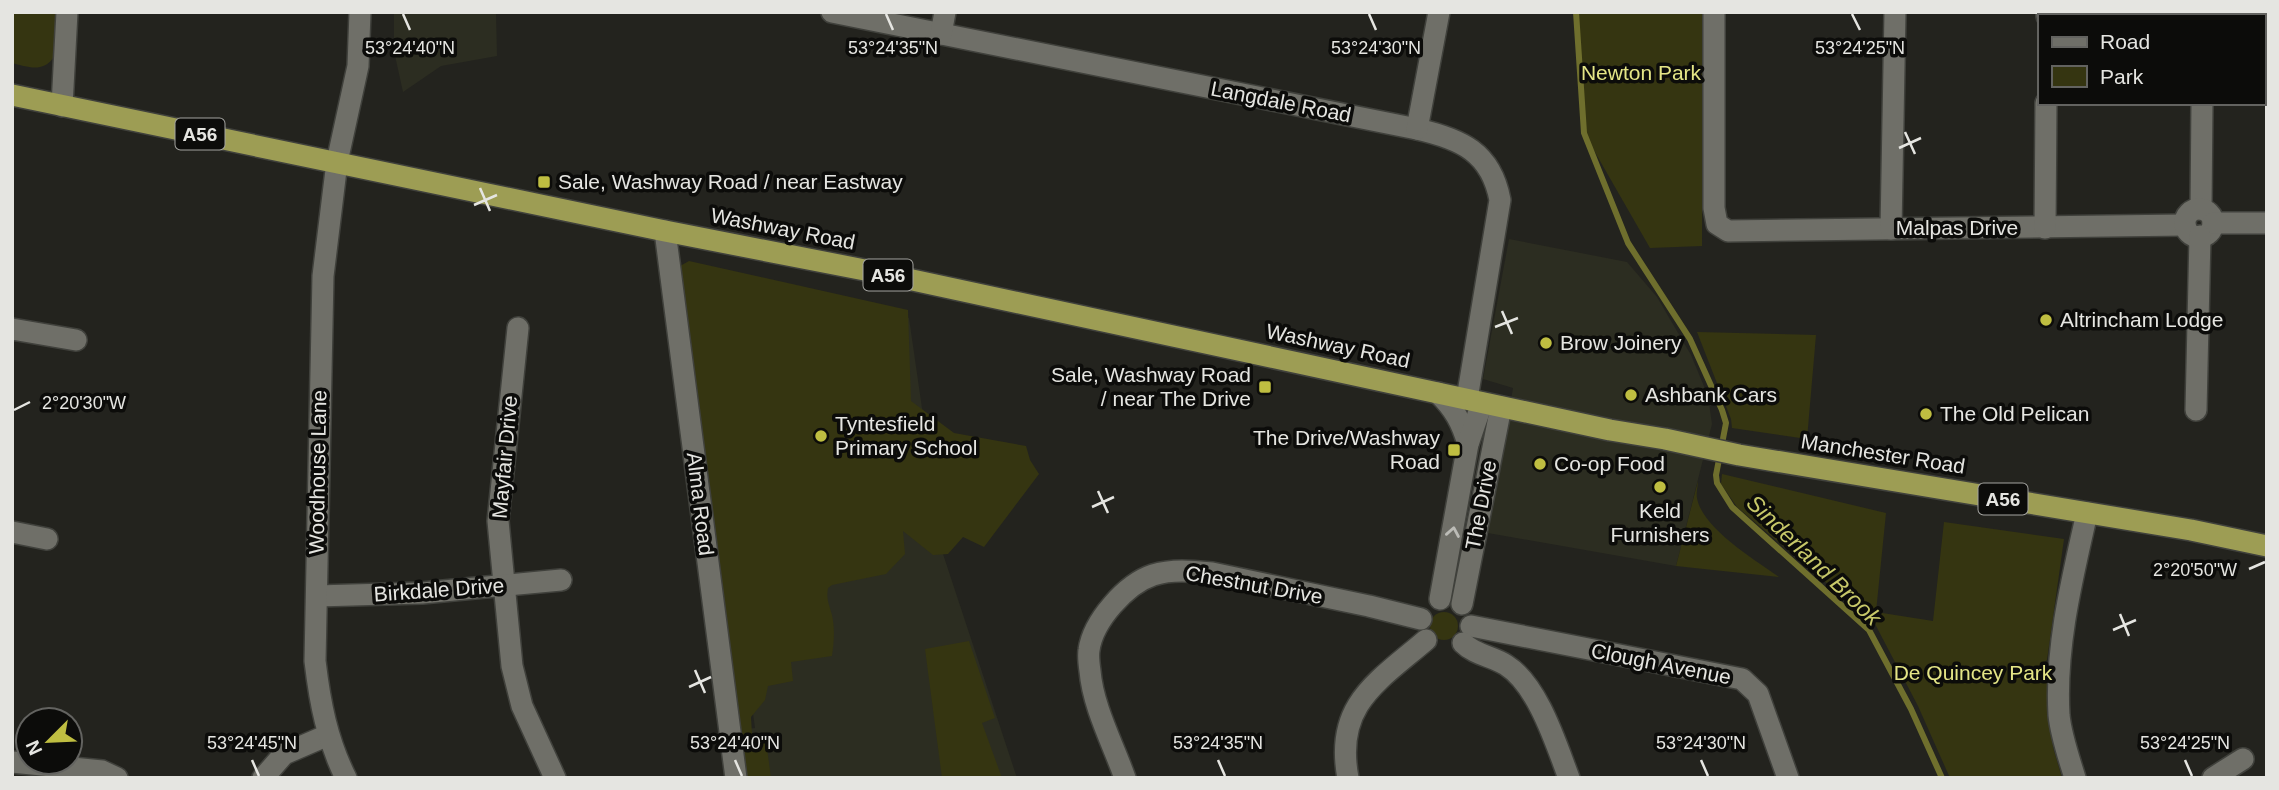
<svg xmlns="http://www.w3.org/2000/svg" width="2279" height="790" viewBox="0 0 2279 790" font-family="Helvetica,sans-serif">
  <rect width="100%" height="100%" fill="#23231e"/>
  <g fill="#2c2d21">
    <polygon points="394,12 496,12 497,56 441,66 403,92 394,51"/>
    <polygon points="1509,239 1627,262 1657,297 1691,355 1708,396 1712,424 1676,566 1488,533 1513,388 1483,379"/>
    <polygon points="694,269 909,318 943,554 1017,778 755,778 748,729 755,728"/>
  </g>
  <g fill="#353511">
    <path d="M12 12H56C59 29 63 62 40 67 32 69 21 65 12 63Z"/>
    <polygon points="1576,12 1703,12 1702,246 1650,248 1584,133"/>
    <path d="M689 261 908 310 911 401 954 433 1026 446 1030 460 1039 474 984 547 963 537 948 554 933 555 903 531 905 554 886 574 832 585 828 588C826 599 829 604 832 615 835 629 834 642 832 656L791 662 793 681 768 686 765 700 751 717 752 734 765 733 771 778H744L680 266Z"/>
    <polygon points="1697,332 1816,335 1807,439 1732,428 1731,419"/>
    <polygon points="1722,474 1886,513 1876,612 1933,621 1944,522 2064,539 2047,660 2039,666 2038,675 2047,680 2053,747 2062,778 1950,778 1918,706 1875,624 1737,507 1721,484"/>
    <path d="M1698 481C1698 486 1696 492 1697 498 1702 528 1755 560 1779 577L1676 566Z"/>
    <circle cx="1444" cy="626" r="14"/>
    <polygon points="969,641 995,718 982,723 1002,778 942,778 925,649"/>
  </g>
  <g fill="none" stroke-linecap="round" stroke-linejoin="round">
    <polyline stroke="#6f6f2d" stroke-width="6" points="1576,12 1584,133 1628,243 1690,339 1722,410 1726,423 1716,475 1717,483 1732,507 1869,630 1911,709 1942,778"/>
    <g stroke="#40413c" stroke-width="24">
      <g id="street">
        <path d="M832 12 1417 129C1461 139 1491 152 1500 200L1467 399"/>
        <polyline points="1714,12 1714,208 1717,224 1728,231 2185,225"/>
        <polyline points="2047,16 2047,12"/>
        <polyline points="2203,16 2203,12"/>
        <polyline points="941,34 945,12"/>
        <polyline points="62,106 67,12"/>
        <polyline points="1417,129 1439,12"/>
        <polyline points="337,162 358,66 360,12"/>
        <polyline points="2201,209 2202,103"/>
        <circle cx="2199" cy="223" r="14"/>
        <polyline points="2213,223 2267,223"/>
        <polyline points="2045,228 2046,103"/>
        <polyline points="1891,229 1895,12"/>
        <polyline points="665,231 736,778"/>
        <polyline points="518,328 498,521 512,666 522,706 555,778"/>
        <polyline points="12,329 76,340"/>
        <path d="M1438 393C1454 408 1462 423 1468 444"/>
        <polyline points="2196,410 2200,236"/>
        <polyline points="12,532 47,539"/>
        <polyline points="317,596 422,593 561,580"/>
        <polyline points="1440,599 1468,444 1482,403"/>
        <polyline points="1462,604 1501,407"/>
        <polyline points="1471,626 1742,679 1758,694 1788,778"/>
        <path d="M1463 643C1475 655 1492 656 1506 665 1538 685 1556 744 1569 778"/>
        <polyline points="12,762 102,771 117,778"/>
        <polyline points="263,778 284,754 328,735"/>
        <path d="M1125 778C1113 744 1093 707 1090 671 1089 664 1088 656 1089 650 1093 621 1126 584 1153 575 1172 569 1192 571 1212 573L1369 606 1421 619"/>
        <path d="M1348 778C1334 705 1377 682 1426 640"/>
        <path d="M2075 778C2069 758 2061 736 2059 715 2055 647 2072 579 2087 513"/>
        <polyline points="2213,778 2243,759"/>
      </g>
    </g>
    <g stroke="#40413c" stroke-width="24">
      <path id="secondary" d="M337 162 323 276 315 661C320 703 327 740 346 778"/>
    </g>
    <g stroke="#40413c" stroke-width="24">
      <polyline id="highway" points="12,95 665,231 880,273 1610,430 1665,439 1739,455 2191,530 2267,546"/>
    </g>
    <use href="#street" stroke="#6f6f68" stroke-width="21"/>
    <use href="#secondary" stroke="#6f6f68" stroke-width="21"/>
    <use href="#highway" stroke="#9d9d54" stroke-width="21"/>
  </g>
  <defs><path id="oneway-chevron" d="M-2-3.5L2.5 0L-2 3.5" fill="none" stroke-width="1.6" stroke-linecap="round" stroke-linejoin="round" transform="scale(1.75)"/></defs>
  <use stroke="#bcbcb7" href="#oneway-chevron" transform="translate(1453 532) rotate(-80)"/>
  <path fill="none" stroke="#e5e5e1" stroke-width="2.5" d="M403 14 410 30M886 14 893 30M1369 14 1376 30M1852 14 1860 30M1905 132 1915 154M1899 148 1921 138M480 188 490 211M474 205 497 195M1502 311 1512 334M1495 327 1518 318M14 410 30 402M1098 491 1108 513M1092 507 1114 497M2249 569 2265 562M2120 614 2129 636M2113 630 2136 620M695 670 705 693M689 687 711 677M252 760 259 776M735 760 742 776M1218 760 1225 776M1701 760 1708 776M2185 760 2192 776"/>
  <g fill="#bfbe41" stroke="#0c0c0a" stroke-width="2.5">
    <rect x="537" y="175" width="14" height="14" rx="3.5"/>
    <circle cx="2046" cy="320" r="7"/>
    <circle cx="1546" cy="343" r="7"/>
    <rect x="1258" y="380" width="14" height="14" rx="3.5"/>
    <circle cx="1631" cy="395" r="7"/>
    <circle cx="1926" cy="414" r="7"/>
    <circle cx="821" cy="436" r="7"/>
    <rect x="1447" y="443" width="14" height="14" rx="3.5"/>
    <circle cx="1540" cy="464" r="7"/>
    <circle cx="1660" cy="487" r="7"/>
  </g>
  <g text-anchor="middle" stroke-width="7" stroke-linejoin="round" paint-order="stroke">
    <g fill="#0c0c0a" stroke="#a4a4a0" stroke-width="2">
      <rect x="175.5" y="118.5" width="49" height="31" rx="5"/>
      <rect x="863.5" y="259.5" width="49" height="31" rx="5"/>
      <rect x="1978.5" y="483.5" width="49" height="31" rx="5"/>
    </g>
    <g font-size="19" font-weight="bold" fill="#e5e5e1">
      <text x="200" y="141">A56</text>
      <text x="888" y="282">A56</text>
      <text x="2003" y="506">A56</text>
    </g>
    <g font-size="21" fill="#e4e586" stroke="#0c0c0a">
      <text x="1641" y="80">Newton Park</text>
      <text x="1973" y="680">De Quincey Park</text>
    </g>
    <g font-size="21" fill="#e5e5e1" stroke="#0c0c0a">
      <text transform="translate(1281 102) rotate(11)" y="7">Langdale Road</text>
      <text x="1957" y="235">Malpas Drive</text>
      <text transform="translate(783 229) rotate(11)" y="7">Washway Road</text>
      <text transform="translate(1338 346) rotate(12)" y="7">Washway Road</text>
      <text transform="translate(1883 454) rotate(9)" y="7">Manchester Road</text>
      <text transform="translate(505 457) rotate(-85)" y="7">Mayfair Drive</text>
      <text transform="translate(318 472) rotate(-89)" y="7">Woodhouse Lane</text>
      <text transform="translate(700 504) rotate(83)" y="7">Alma Road</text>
      <text transform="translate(1481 505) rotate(-79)" y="7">The Drive</text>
      <text transform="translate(1254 585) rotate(10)" y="7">Chestnut Drive</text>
      <text transform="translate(439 590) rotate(-4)" y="7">Birkdale Drive</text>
      <text transform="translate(1661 664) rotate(11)" y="7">Clough Avenue</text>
    </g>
    <g font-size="21" fill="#e5e5e1" stroke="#0c0c0a" text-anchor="start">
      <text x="558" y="189">Sale, Washway Road / near Eastway</text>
      <text x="2060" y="327">Altrincham Lodge</text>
      <text x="1560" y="350">Brow Joinery</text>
      <text x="1251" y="382" text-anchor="end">Sale, Washway Road<tspan x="1251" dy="24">/ near The Drive</tspan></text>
      <text x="1645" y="402">Ashbank Cars</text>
      <text x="1940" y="421">The Old Pelican</text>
      <text x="835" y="431">Tyntesfield<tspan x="835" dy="24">Primary School</tspan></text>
      <text x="1440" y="445" text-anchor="end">The Drive/Washway<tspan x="1440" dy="24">Road</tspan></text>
      <text x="1554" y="471">Co-op Food</text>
      <text x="1660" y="518" text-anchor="middle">Keld<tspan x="1660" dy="24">Furnishers</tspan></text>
    </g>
    <g font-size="23" font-style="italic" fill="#c7c869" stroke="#0c0c0a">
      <text transform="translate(1814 560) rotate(44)" y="8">Sinderland Brook</text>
    </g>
  </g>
  <g font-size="18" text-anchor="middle" fill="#e5e5e1" stroke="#0c0c0a" stroke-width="7" stroke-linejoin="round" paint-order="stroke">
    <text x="410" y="54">53°24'40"N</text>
    <text x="893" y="54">53°24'35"N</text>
    <text x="1376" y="54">53°24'30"N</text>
    <text x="1860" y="54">53°24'25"N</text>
    <text x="84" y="409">2°20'30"W</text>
    <text x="2195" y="576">2°20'50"W</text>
    <text x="252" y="749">53°24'45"N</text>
    <text x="735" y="749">53°24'40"N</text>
    <text x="1218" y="749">53°24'35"N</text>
    <text x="1701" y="749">53°24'30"N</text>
    <text x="2185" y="749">53°24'25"N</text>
  </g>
  <rect width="2279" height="790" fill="none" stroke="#e5e5e1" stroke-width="28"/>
  <rect x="2038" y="14" width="228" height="91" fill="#0c0c0a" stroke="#636360" stroke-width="2"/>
  <rect x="2052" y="37" width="35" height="10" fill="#6f6f68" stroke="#636360" stroke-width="2"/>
  <text x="2100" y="49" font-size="21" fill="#e5e5e1">Road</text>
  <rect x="2052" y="66" width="35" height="21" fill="#353511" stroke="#636360" stroke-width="2"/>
  <text x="2100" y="84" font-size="21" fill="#e5e5e1">Park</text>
  <g transform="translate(49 741) rotate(246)"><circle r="33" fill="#0c0c0a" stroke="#636360" stroke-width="2"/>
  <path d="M0-5L12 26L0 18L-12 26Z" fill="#bfbe41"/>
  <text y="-10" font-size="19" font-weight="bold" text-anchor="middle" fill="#e5e5e1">N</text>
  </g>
</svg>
